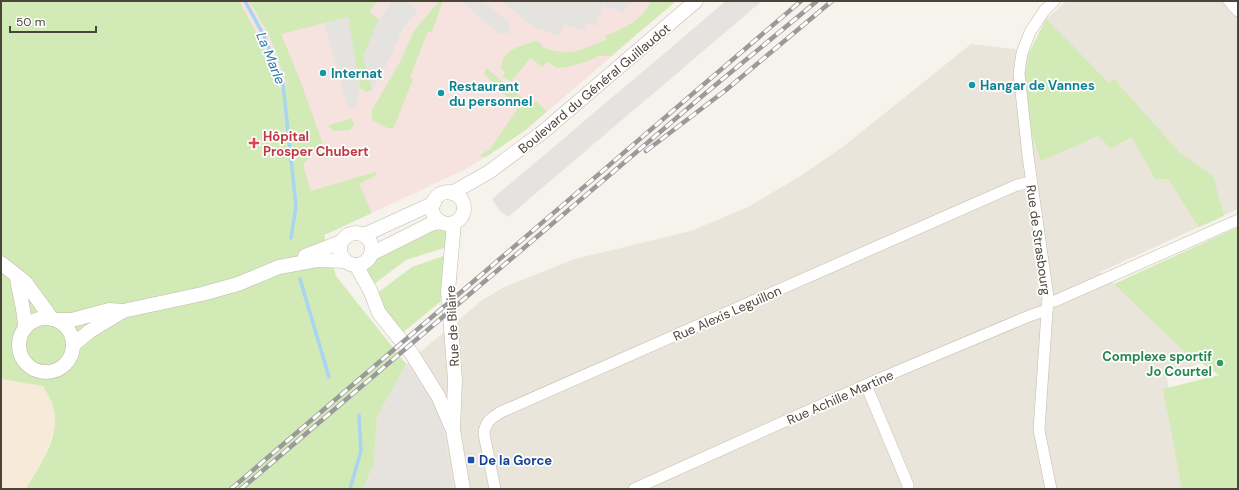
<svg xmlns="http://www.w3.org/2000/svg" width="1239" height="490" viewBox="0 0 1239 490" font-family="'DM Sans',sans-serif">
  <rect width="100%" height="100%" fill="#f6f3ec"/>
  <polygon fill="#eae5da" points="1067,1 1238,1 1238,209 1100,272 1204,361 1167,377 1183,489 453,489 440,409 406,364 481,301 504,287 575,259 691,231 748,207 799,177 844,146 971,44 1030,51 1046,19"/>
  <polygon fill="#f7ead8" points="1,379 43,386 53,405 56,426 43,460 26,489 1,489"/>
  <polygon fill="#e6e2dd" points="406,364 440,409 453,489 363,489 374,463 377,417"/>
  <polygon fill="#f6e3e0" points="1,1 676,1 527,129 486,157 464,170 417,192 279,256"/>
  <g fill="#d2eab5">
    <path d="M1 1H239L258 36 279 88 287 85 269 35 249 1H378L369 11 379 20 363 57 372 90 366 92 360 88 348 17 281 34 300 80 325 150 310 153 311 157 304 163V168L311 191 375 172 377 175 359 184 372 213 324 235 336 276 406 364 377 417 374 463 363 489H26C40 465 62 435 53 406 51 399 46 392 43 386L1 379Z"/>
    <polygon points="439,1 443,1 432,32 428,31 410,77 413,79 394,127 389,129 372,120 372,110 401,60 414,31"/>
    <path d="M651 1H676L611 56H598L589 61 567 67 557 68 547 62 542 67 531 58 511 81 502 77 505 73 501 68C502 49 521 46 536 41L542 44V47C572 58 578 50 606 40L605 36C624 28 642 21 651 1Z"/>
    <polygon points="1046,19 1109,83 1114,79 1180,153 1213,176 1224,216 1199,227 1168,179 1155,179 1132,137 1111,148 1098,136 1041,161 1026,117 1024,82 1030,51"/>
    <polygon points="486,68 532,106 536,101 547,111 527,129 486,157 478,156 490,149 518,108 484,74"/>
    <polygon points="351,118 354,125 350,130 333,131 328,126"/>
    <polygon points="1238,227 1238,489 1182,489 1163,389 1219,375 1182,349 1114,284"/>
    <path d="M437 230 449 231 447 247 406 260 374 284 363 270C372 267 374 259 382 254 394 245 422 231 437 230Z"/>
    <polygon points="446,255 443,290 440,302 401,334 388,319 376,294 412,267"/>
  </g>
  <g fill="#e5e3e0">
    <polygon points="392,1 407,1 418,11 404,26 392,54 372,90 363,57 376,25"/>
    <polygon points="461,1 483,1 510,23 509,33 499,34"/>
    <polygon points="501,1 632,1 631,6 627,5 624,13 603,5 596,26 587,23 585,31 564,24 560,36 535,28"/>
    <polygon points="726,1 762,1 508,217 500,211 492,199"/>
    <polygon points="348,17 360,88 357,107 348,109 324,23"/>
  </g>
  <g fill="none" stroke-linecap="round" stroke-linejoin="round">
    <g stroke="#a9d4f2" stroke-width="3.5">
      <polyline points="245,1 263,34 283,84 296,206 291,238"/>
      <polyline points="300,279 329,377"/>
      <polyline points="350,489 361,451 359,415"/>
    </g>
    <g stroke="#c2bbae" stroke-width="12">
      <g id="minor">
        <polyline points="1229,1 1238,11"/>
        <polyline points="1048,302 1055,301 1238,220"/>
        <polyline points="866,385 908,485 908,489"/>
        <path d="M495 489 484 434C485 422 491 418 501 412L1017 185 1031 182"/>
        <polyline points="634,489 879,379 1029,316 1047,310"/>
        <polyline points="1051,489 1039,430 1048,297 1028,156 1019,73 1022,53 1030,32 1044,11 1054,1"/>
      </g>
    </g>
    <g stroke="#c2bbae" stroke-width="15">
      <g id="tertiary">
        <circle cx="448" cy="208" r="16"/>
        <polyline points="452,193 489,172 544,131 696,1"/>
        <polyline points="454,223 448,291 455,380 453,430 463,489"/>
        <circle cx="356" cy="249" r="16"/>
        <polyline points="364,235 434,203"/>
        <polyline points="371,254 431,224 441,222"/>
        <polyline points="305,256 341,242"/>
        <polyline points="1,263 25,282 52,319"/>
        <polyline points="356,265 370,290 379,313 412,354 438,396 452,428"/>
        <path d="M17 277C19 295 25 310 25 328"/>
        <circle cx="46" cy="345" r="27"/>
        <polyline points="58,320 72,320 109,310 123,311 202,294 238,284 279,267 317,260 345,261"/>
        <polyline points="73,345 90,331 123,311"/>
      </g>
    </g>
    <use href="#minor" stroke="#fff" stroke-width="11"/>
    <use href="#tertiary" stroke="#fff" stroke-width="14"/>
    <g stroke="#9a9a9a" stroke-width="4.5">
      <g id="rail">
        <polyline points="646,151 726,90 832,1"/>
        <polyline points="231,489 801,1"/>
        <polyline points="241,489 707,92 817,1"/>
      </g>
    </g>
    <use href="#rail" stroke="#fff" stroke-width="3" stroke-dasharray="9" stroke-linecap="butt"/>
  </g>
  <g fill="#0f9aa8" stroke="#fff" stroke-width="1.5">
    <circle cx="323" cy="73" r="4"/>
    <circle cx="972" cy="85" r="4"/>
    <circle cx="441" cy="93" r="4"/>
  </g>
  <path fill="#e0444e" stroke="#fff" stroke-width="1.5" d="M252 137h4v4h4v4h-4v4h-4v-4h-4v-4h4z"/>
  <circle fill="#2e9e5b" stroke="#fff" stroke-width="1.5" cx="1220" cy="363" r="4"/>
  <rect fill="#1a4fb4" stroke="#fff" stroke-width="1.5" x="467" y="456" width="8" height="8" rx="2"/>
  <g text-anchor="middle" stroke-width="3.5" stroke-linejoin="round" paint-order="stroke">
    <g font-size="13" font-weight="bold" fill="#0d838f" stroke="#fff" text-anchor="start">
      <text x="331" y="78">Internat</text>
      <text x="980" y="90">Hangar de Vannes</text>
      <text x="449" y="91">Restaurant<tspan x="449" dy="15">du personnel</tspan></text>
    </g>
    <g font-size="13" fill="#4b4439" stroke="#fff">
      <text transform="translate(594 88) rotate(-40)" y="5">Boulevard du Général Guillaudot</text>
      <text transform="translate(1039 240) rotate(82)" y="5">Rue de Strasbourg</text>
      <text transform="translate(727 313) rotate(-24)" y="5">Rue Alexis Leguillon</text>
      <text transform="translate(452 326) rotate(-93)" y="5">Rue de Bilaire</text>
      <text transform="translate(840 397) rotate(-24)" y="5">Rue Achille Martine</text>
    </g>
    <g font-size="13" font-weight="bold" fill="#be3a42" stroke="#fff" text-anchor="start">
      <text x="263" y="141">Hôpital<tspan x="263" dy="15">Prosper Chubert</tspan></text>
    </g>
    <g font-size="13" font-weight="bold" fill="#27864d" stroke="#fff" text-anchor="end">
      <text x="1212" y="361">Complexe sportif<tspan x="1212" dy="15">Jo Courtel</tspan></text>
    </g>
    <g font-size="13" font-weight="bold" fill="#164399" stroke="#fff" text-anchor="start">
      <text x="479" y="465">De la Gorce</text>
    </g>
    <g font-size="14" font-style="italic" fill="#2e7ab2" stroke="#fff">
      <text transform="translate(271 58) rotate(68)" y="5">La Marle</text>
    </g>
  </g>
  <rect width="1239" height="490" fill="none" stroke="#4b4439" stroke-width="4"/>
  <path d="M10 26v6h86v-6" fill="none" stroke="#4b4439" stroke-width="2"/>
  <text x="16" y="26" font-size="12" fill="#4b4439" stroke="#ffffff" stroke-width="3" paint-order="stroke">50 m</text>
</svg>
